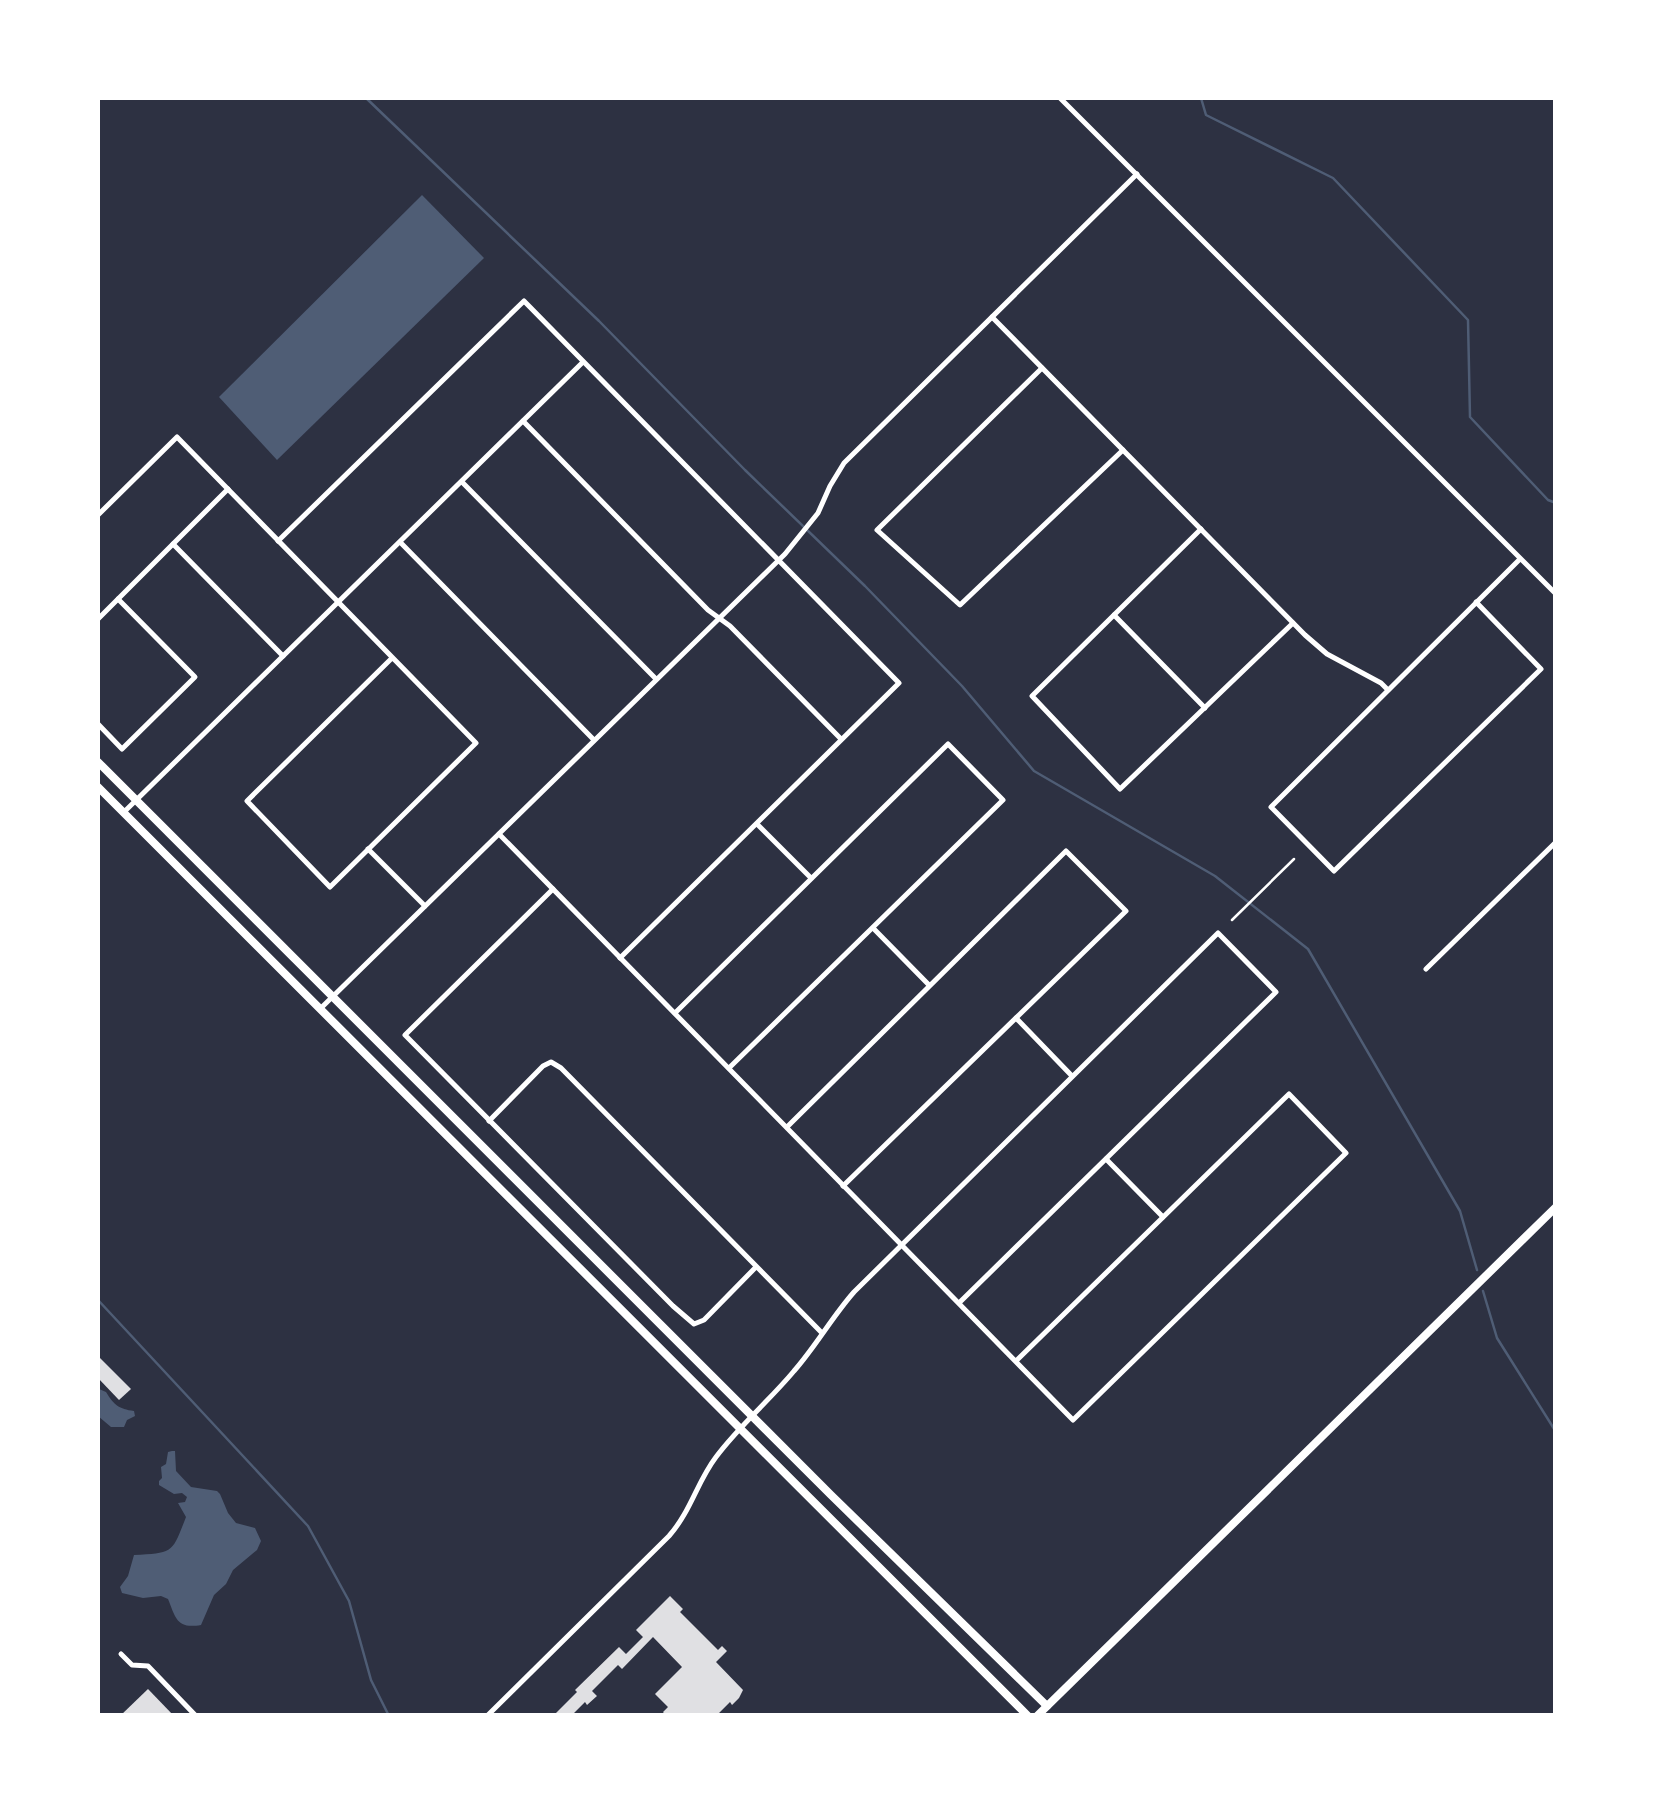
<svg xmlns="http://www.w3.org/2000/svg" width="1653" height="1813" viewBox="0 0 1653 1813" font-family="'PT Sans',sans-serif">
  <rect width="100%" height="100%" fill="#2d3142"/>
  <g fill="#4f5d75">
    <polygon points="422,195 484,258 277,460 219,397"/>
    <path d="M99 1389 106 1392C114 1405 119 1409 134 1411L135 1416 127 1420 124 1427H111L98 1416Z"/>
    <path d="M172 1451H175L176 1471 191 1487 217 1491 220 1494 228 1513 236 1523 255 1528 261 1541 257 1550 233 1570 226 1584 214 1595 201 1625C177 1629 176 1619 168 1599L161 1596 143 1598 122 1593 120 1587 128 1576 134 1555C174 1553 172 1553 186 1517L178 1503 185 1502 187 1497 182 1493 174 1494 159 1485V1481L162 1478 161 1467 166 1464 168 1452Z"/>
  </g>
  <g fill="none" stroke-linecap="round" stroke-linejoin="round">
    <g stroke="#4f5d75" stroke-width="2.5">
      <polyline points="366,98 599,321 745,470 865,586 962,686 1034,771 1215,876 1308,949 1460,1211 1477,1270"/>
      <polyline points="1201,98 1206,115 1333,178 1468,320 1470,417 1548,500 1556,503"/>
      <polyline points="1483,1291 1497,1338 1556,1432"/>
      <polyline points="98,1300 308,1526 349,1601 371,1680 389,1716"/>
    </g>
  </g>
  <g fill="#e0e0e3">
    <polygon points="98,1356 131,1389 119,1400 98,1378"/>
    <polygon points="670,1596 683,1609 680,1612 718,1650 722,1646 727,1651 716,1662 743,1690 739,1698 732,1705 730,1702 716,1716 666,1716 663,1712 668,1707 655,1694 682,1667 653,1637 622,1669 618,1665 592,1691 597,1696 587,1705 585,1702 571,1716 553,1716 577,1692 575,1690 619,1647 626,1654 643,1637 636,1630"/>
    <polygon points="148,1689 174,1716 120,1716"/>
  </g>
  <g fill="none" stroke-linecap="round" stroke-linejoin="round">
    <polyline stroke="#fff" stroke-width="2.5" points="1232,920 1294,859"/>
    <g stroke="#fff" stroke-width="5">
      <polyline points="1060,98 1556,594"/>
      <polyline points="992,317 1305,635 1327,654 1381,683 1388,690"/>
      <polyline points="1042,368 877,530 960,605 1123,450"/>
      <polyline points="523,421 708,610 730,626 841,739"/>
      <polyline points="462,482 656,679"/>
      <polyline points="98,515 177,437 476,743 330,887 247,801 392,658"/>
      <polyline points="1201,529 1032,696 1120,789 1293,623"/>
      <polyline points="278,541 524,301 899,683 620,958"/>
      <polyline points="400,542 594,740"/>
      <polyline points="173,544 283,656"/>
      <polyline points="1476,602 1541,669 1334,871 1271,807 1520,559"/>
      <polyline points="1114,615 1205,708"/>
      <polyline points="98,619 228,489"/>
      <polyline points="98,724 122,749 195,677 118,599"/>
      <polyline points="123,813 583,362"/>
      <polyline points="757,824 811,878"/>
      <polyline points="499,834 1073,1420 1346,1153 1289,1094 1016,1361"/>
      <polyline points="368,849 425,906"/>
      <polyline points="553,889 405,1035 673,1306 694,1324 704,1320 755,1268"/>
      <polyline points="873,928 929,985"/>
      <polyline points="1426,969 1556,842"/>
      <polyline points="320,1009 785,554 818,513 830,486 844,463 1137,174"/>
      <polyline points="675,1013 948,744 1003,800 729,1068"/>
      <polyline points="1016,1018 1072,1076"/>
      <polyline points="489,1121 543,1066 551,1062 561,1068 822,1333"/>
      <polyline points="787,1127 1066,851 1126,911 843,1186"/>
      <polyline points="1106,1159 1163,1217"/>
      <polyline points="121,1654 132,1665 148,1666 196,1716"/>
      <path d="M487 1716 669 1536C691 1511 697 1482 716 1457 739 1426 769 1401 794 1371 816 1346 832 1317 854 1292L1218 933 1276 992 960 1302"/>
    </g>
    <g stroke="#fff" stroke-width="8">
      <polyline points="98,762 831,1495 1047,1706"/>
      <polyline points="98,787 1028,1716"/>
      <polyline points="1037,1716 1556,1207"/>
    </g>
  </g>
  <rect width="1653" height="1813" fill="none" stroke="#ffffff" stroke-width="200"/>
</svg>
